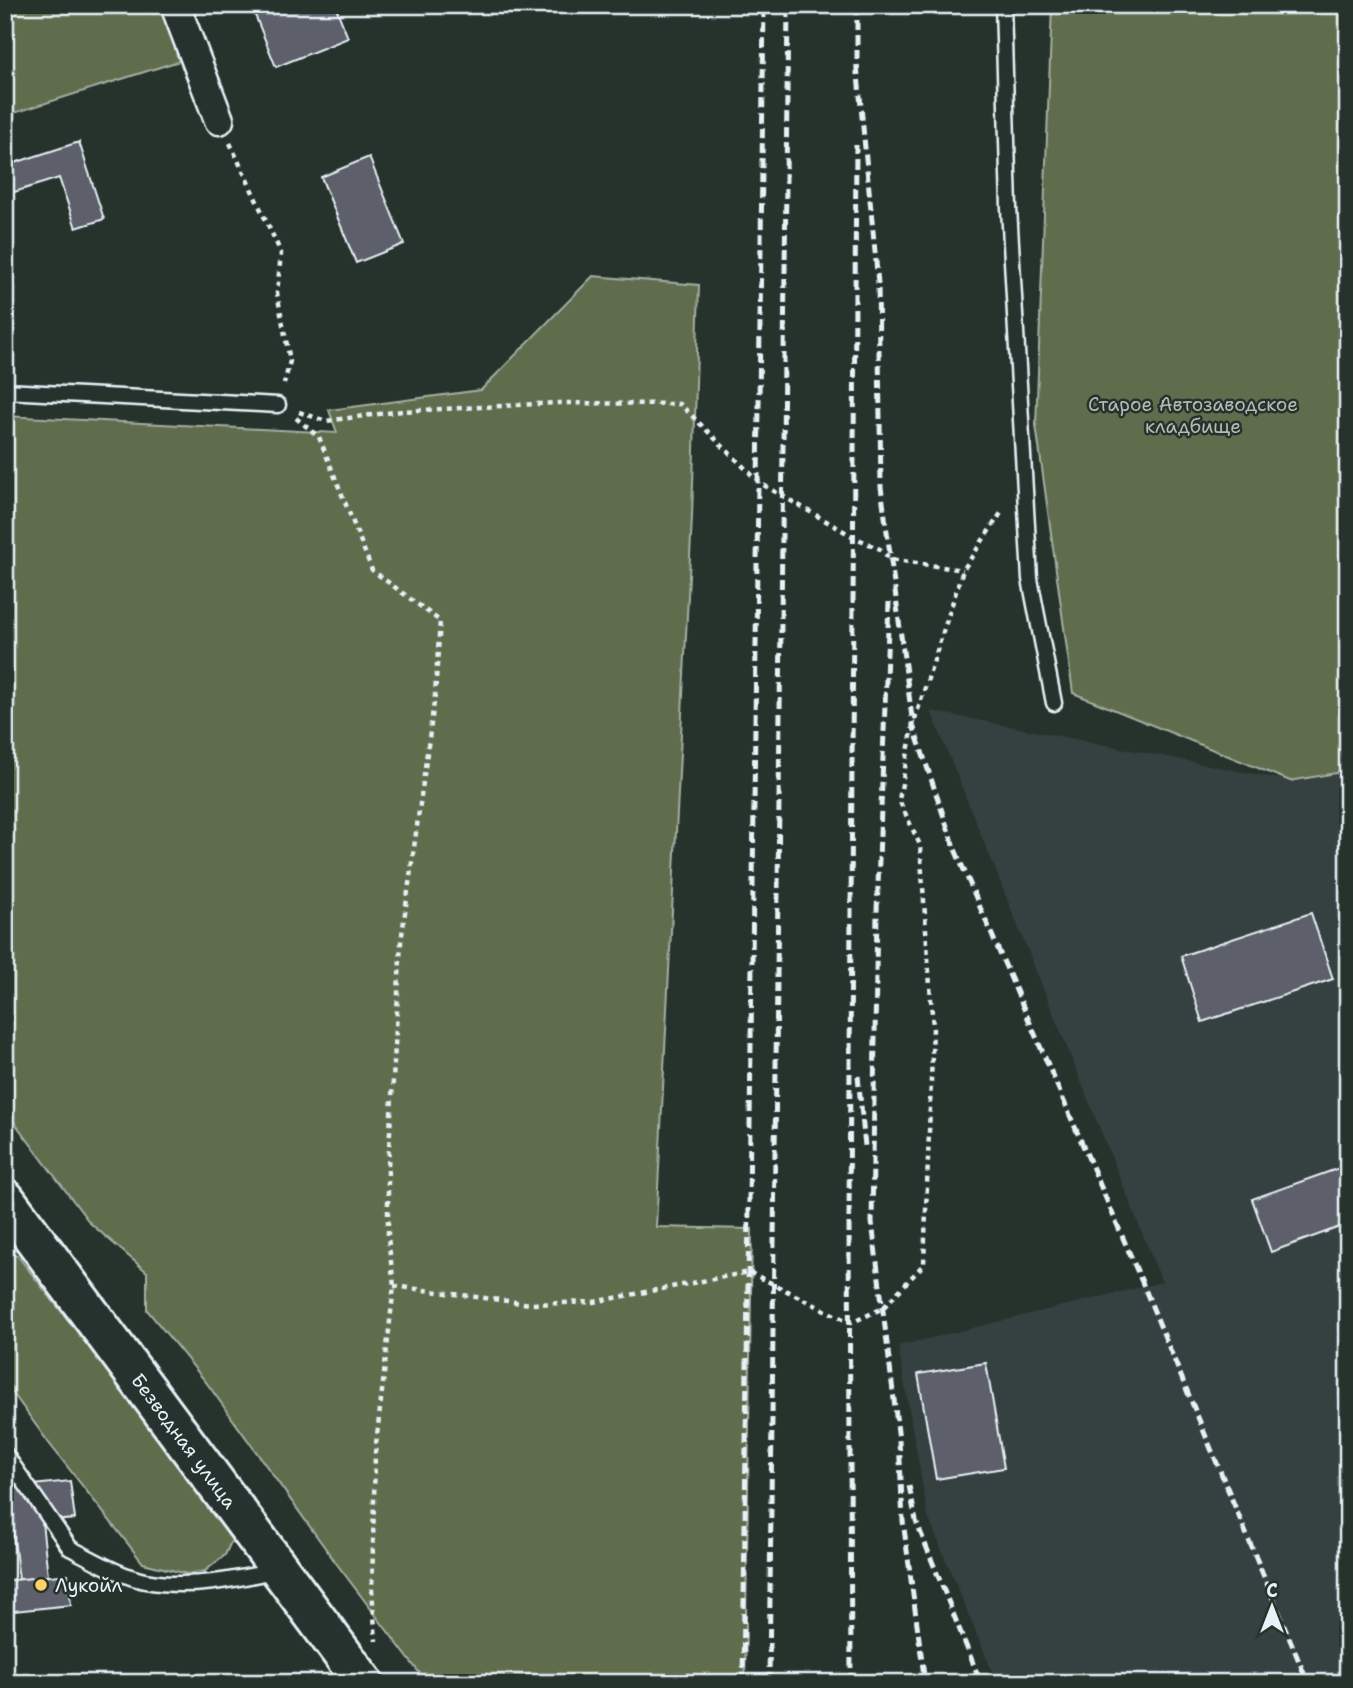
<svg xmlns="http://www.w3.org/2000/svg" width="1353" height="1688" viewBox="0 0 1353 1688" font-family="'Shantell Sans',sans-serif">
  <rect width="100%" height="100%" fill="#26332d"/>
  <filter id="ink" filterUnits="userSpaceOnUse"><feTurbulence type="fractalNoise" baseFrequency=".0143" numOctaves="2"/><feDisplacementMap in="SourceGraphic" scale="14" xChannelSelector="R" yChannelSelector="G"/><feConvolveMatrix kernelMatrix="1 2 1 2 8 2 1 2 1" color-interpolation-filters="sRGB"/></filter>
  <g filter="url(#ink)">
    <polygon fill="#364040" points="931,711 1290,781 1348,771 1348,1683 997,1683 928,1517 898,1346 1162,1282"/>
    <g fill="#616d4e" stroke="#a4afa3" stroke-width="2">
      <polygon points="5,5 161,5 179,61 5,116"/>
      <polygon points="1052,5 1348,5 1348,771 1290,781 1073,693 1036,425"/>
      <polygon points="593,276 699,285 692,517 656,1227 752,1229 745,1683 427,1683 336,1563 206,1382 147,1310 147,1272 90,1223 5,1110 5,416 337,433 329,410 481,390"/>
      <polygon points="17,1255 235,1533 225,1555 205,1571 187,1574 143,1563 48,1442 5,1382 5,1257"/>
    </g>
    <g fill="#5d5e6b" stroke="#e8f1f8" stroke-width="2">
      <polygon points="251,5 335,5 348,38 276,67"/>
      <polygon points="79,142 104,219 76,228 59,178 5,195 5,166"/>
      <polygon points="369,157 404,244 356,263 321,177"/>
      <polygon points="1311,913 1333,979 1202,1022 1181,956"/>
      <polygon points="1348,1165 1348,1224 1271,1252 1252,1199"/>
      <polygon points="986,1363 1004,1468 936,1479 918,1374"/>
      <polygon points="70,1481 75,1519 42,1522 48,1576 19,1580 12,1525 5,1526 5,1488"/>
      <polygon points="68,1574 71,1605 5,1612 5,1581"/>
    </g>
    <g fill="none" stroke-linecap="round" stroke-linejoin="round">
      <g stroke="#e8f1f8" stroke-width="19">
        <g id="service">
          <polyline points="1003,5 1009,208 1030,579 1054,703"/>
          <polyline points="5,391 278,405"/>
          <path d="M5 1454 70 1548C92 1559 120 1576 145 1581 190 1589 234 1580 278 1570"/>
        </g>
      </g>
      <g stroke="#e8f1f8" stroke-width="33">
        <polyline id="minor" points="175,5 219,120"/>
      </g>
      <g stroke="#e8f1f8" stroke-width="44">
        <g id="secondary">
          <path id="s1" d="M5 1199 364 1683"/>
        </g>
      </g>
      <g stroke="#e8f1f8" stroke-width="4.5" stroke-dasharray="5 5" stroke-linecap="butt">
        <polyline points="230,143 281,253 277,293 290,361 284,384"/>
        <polyline points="299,412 326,421 402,411 558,403 680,404 760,483 854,537 880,549 890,559 963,570"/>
        <polyline points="296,418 319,437 372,570 440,621 435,695 401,942 388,1166 388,1238 394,1286 375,1453 372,1590 376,1641"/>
        <polyline points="394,1286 530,1304 594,1302 749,1272 851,1323 883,1308 924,1264 933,1028 920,845 899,800 913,725 963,570 1003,510"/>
      </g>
      <use href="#service" stroke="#26332d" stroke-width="14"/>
      <use href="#minor" stroke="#26332d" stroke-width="28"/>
      <use href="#secondary" stroke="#26332d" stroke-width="38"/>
      <g stroke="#e8f1f8" stroke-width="5" stroke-dasharray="10 5" stroke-linecap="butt">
        <polyline points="857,65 878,283 881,487 913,725 954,847 1142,1282 1308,1683"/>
        <polyline points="857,75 857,5"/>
        <polyline points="889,602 877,911 872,1222 899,1440 903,1521 925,1683"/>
        <polyline points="858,1076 865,1146"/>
        <polyline points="909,1486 916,1521 981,1683"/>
        <polyline points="743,1683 764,5"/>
        <polyline points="769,1683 788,5"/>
        <polyline points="851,1683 849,1219 856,145"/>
      </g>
    </g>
  </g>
  <circle fill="#ffd166" stroke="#26332d" stroke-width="2.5" cx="41" cy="1585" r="7"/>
  <g text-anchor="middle" stroke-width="5" stroke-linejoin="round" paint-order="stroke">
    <g font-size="19" fill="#b2bcb4" stroke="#26332d">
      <text x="1193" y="411">Старое Автозаводское<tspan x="1193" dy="22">кладбище</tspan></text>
    </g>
    <g font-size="19" fill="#e8f1f8" stroke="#26332d">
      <text dy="7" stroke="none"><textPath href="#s1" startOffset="301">Безводная улица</textPath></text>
    </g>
    <g font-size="19" fill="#e8f1f8" stroke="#26332d" text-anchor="start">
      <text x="55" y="1592">Лукойл</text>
    </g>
  </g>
  <rect width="1353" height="1688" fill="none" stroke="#26332d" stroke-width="28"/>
  <rect x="14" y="14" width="1325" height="1660" fill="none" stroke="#e8f1f8" stroke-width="2.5" filter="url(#ink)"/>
  <g transform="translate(1272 1607)" stroke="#26332d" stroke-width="5" paint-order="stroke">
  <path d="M0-5L12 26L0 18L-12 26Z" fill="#e8f1f8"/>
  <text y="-10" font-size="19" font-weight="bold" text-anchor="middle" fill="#e8f1f8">С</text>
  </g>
</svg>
